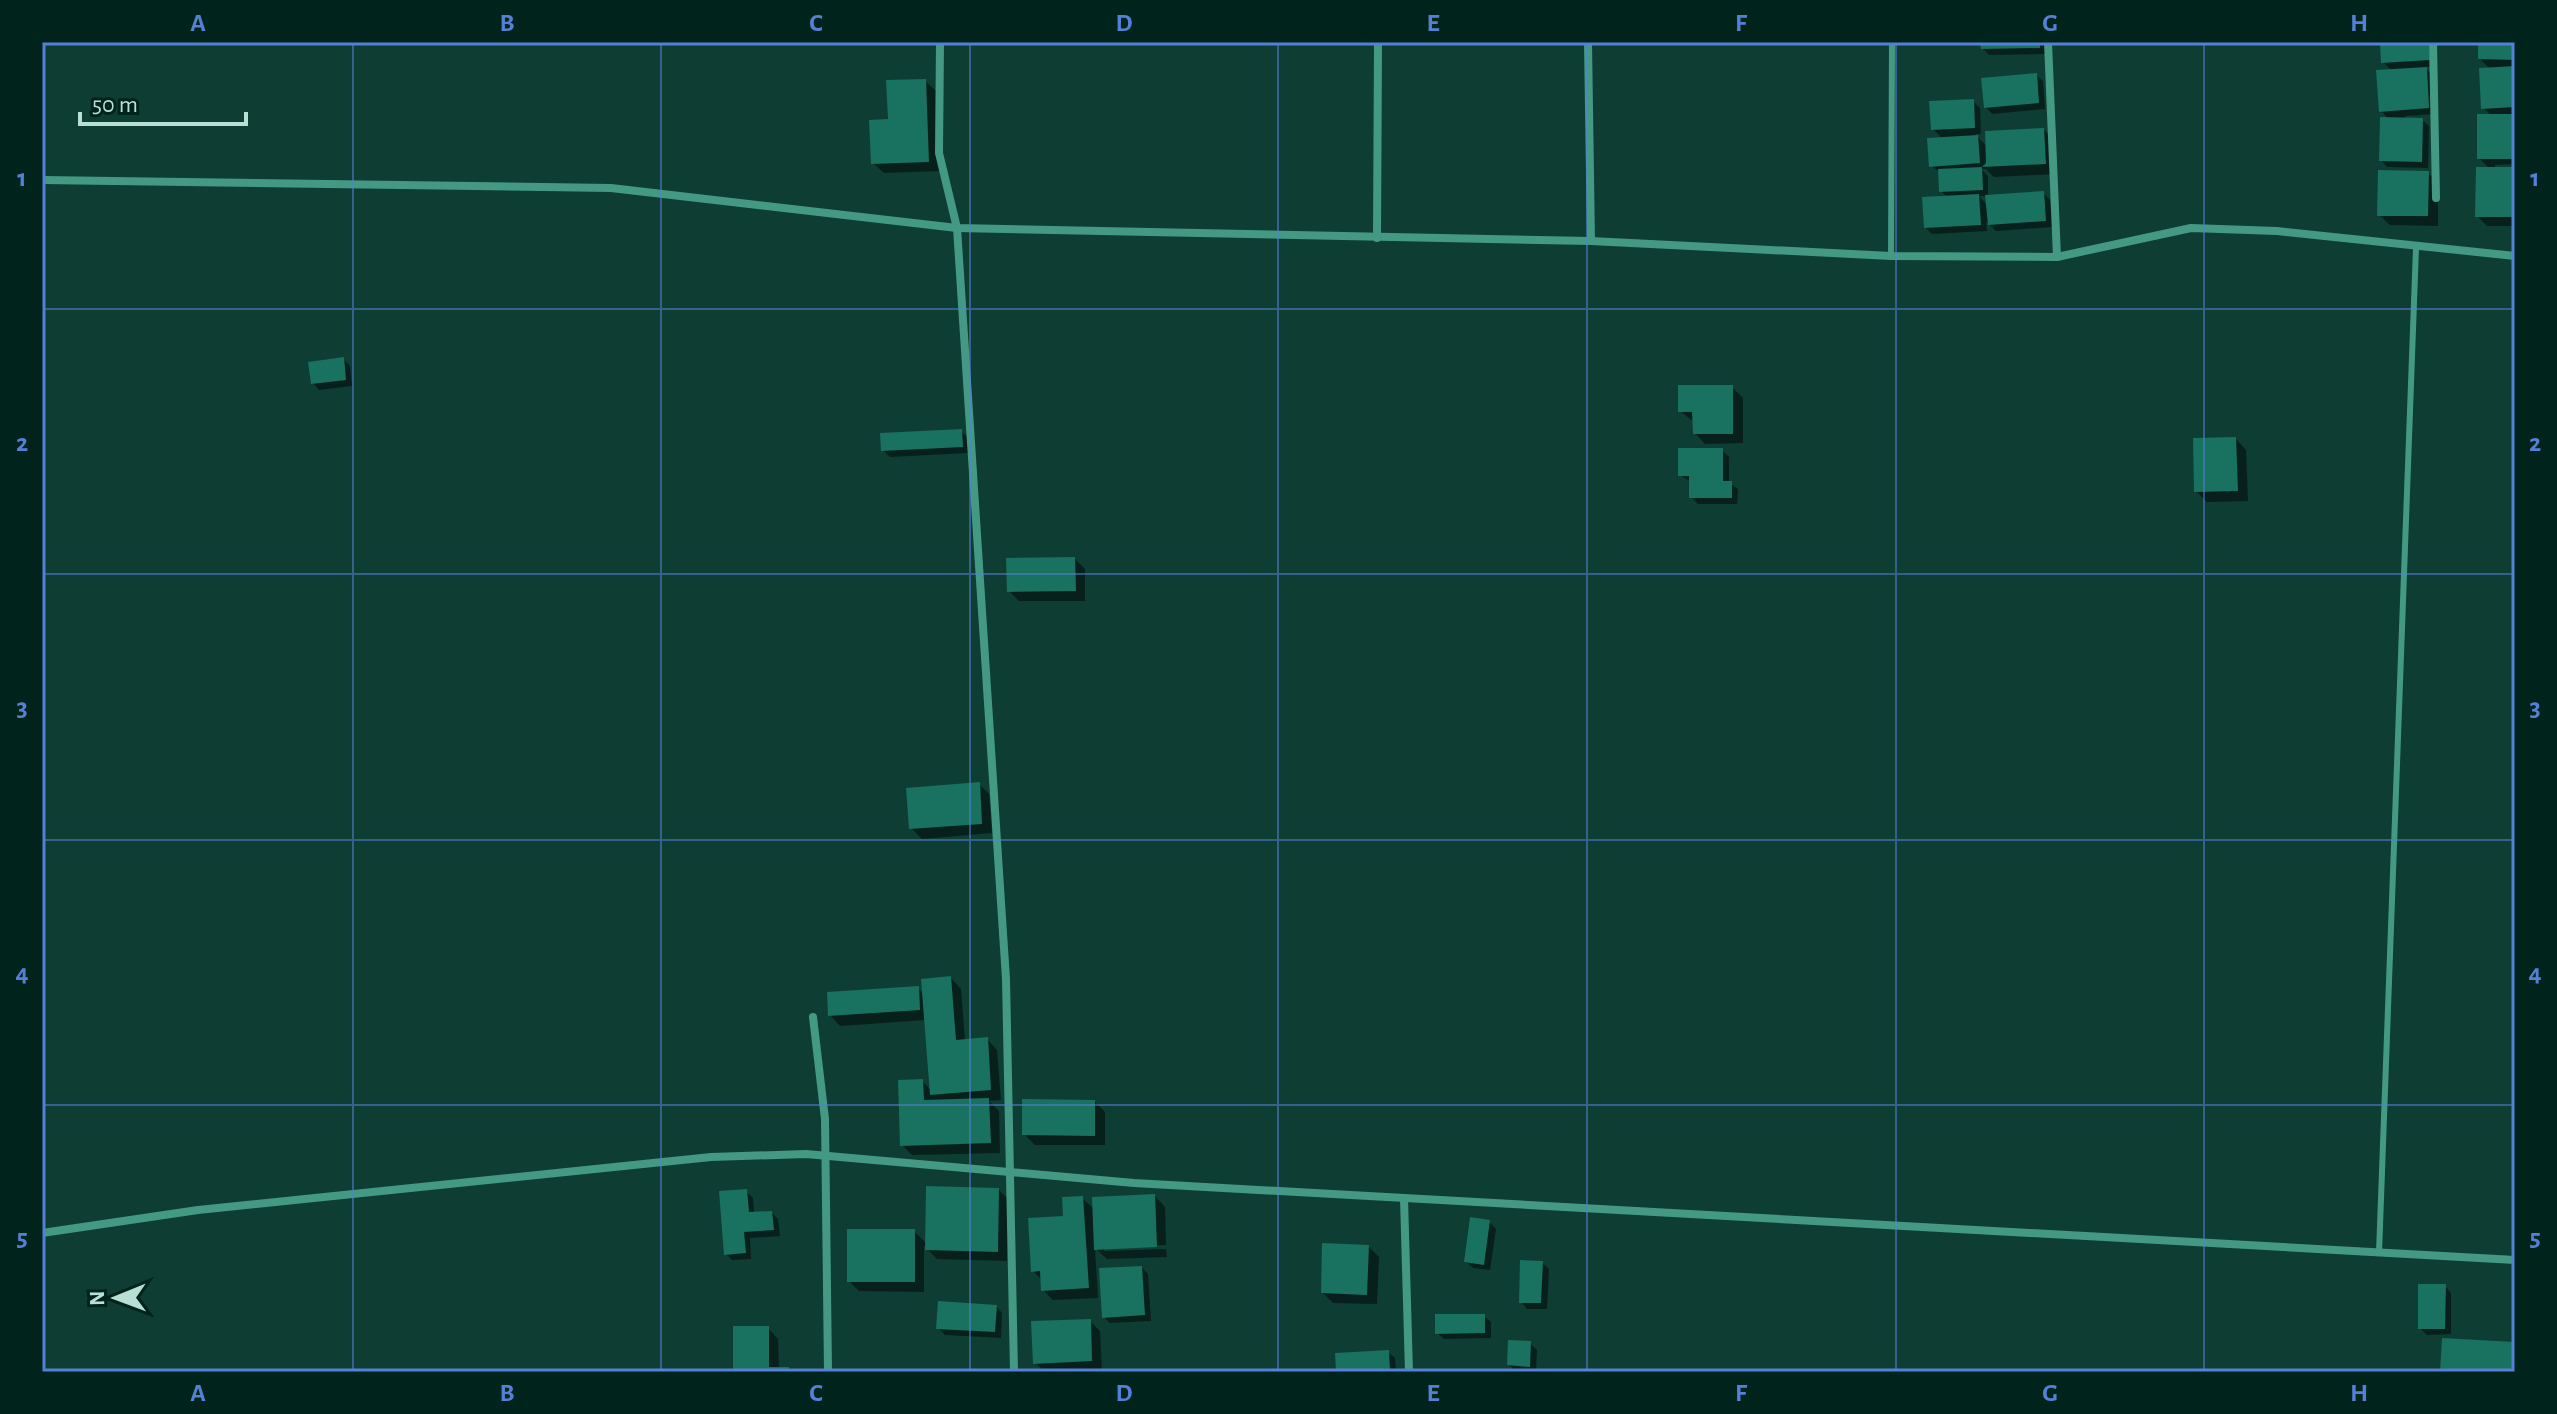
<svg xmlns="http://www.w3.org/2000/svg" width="2557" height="1414" viewBox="0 0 2557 1414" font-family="'Alegreya Sans',sans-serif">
  <rect width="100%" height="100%" fill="#0e3d33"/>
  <g fill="#0007" fill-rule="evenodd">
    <polygon points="1982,42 2045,42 2046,54 1989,55 1983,49"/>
    <polygon points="2382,42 2434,42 2435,66 2424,67 2432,75 2435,114 2405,116 2405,119 2422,120 2429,126 2428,168 2387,167 2381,160 2389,119 2381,111 2392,71 2383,62"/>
    <polygon points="2480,42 2515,42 2515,164 2495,165 2495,169 2515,169 2515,226 2487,226 2477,216 2490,169 2479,158 2492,116 2483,108 2490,69 2480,59"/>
    <polygon points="2036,75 2043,81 2045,109 1992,114 1986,107"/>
    <polygon points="925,81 936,91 939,171 884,173 873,163"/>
    <path d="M1973 101 1980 108 1981 134H1975L1987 147 2044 130 2054 140 2056 174 1994 177 1986 169H1981L1988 176V197L2043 193 2050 200 2052 227 1996 231 1986 221 1987 231 1932 234 1925 227 1948 198 1941 191 1940 172 1931 166 1943 139 1933 129ZM1979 196H1987L1988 206Z"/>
    <polygon points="2428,173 2438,183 2438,226 2390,225 2379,215"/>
    <polygon points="343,359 350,366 352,386 319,390 313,383"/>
    <polygon points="1732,387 1743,398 1743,443 1705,444 1695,433 1694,422 1680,411"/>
    <polygon points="961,431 968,438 968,453 890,457 883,450"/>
    <polygon points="2236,439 2246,450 2248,501 2207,502 2196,491"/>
    <polygon points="1722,450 1729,457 1729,483 1738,489 1737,504 1698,504 1691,497 1691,482 1680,475"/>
    <polygon points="1075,559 1085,569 1085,601 1019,601 1009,591"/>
    <polygon points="979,784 989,794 992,833 922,839 911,828"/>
    <polygon points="951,978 961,989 965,1041 987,1039 997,1050 1001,1100 989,1101 999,1111 1000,1153 912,1155 902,1145 922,1081 932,1091 926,1020 840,1026 830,1015 918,988 924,994"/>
    <polygon points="1095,1102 1105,1112 1105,1145 1035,1145 1024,1134"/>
    <polygon points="999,1190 1009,1200 1007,1261 937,1259 924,1246 924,1292 859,1291 849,1281 914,1231 927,1244"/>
    <polygon points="746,1191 753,1198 754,1214 772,1213 778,1219 780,1236 750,1238 751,1259 732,1260 726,1254"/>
    <polygon points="1155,1196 1165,1207 1166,1245 1104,1247 1104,1251 1166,1249 1167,1257 1107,1259 1095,1248 1098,1298 1053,1300 1043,1290 1042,1280 1033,1271 1065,1218 1082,1198 1095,1210"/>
    <polygon points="1489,1222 1496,1229 1490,1270 1473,1268 1466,1262"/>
    <polygon points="1368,1246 1379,1257 1377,1304 1333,1303 1323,1293"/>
    <polygon points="1542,1263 1549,1269 1547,1309 1527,1309 1521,1302"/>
    <polygon points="1142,1268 1148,1274 1151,1321 1110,1323 1104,1317"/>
    <polygon points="2445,1286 2451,1293 2451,1334 2427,1335 2420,1328"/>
    <polygon points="996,1306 1002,1313 1001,1338 945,1335 938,1328"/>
    <polygon points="1484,1316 1491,1322 1491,1338 1444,1339 1437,1333"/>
    <polygon points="1090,1321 1100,1331 1102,1371 1045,1372 1035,1363"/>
    <polygon points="768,1328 778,1339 779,1370 791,1372 735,1372"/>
    <polygon points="1530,1343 1537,1350 1536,1372 1515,1371 1509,1364"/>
    <polygon points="1388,1352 1395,1358 1396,1372 1338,1372"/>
  </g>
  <g fill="#19715f">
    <polygon points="1980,42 2040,42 2040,48 1981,49"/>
    <polygon points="2380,42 2429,42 2430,60 2381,63"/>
    <polygon points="2478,42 2515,42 2515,60 2478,59"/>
    <polygon points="2515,66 2515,107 2481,109 2479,68"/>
    <polygon points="2427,67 2429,108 2379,112 2376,70"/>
    <polygon points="2037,73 2039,103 1984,108 1981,78"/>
    <polygon points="926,79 929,162 871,164 869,120 888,119 886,80"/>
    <polygon points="1974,99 1975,128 1931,130 1929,101"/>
    <rect x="2477" y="114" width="38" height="45"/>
    <polygon points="2380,117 2423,118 2422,162 2379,161"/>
    <polygon points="2044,128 2046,164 1982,167 1986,163 1985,131"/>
    <polygon points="1978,135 1980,163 1929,167 1927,138"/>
    <polygon points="1982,167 1983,190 1939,192 1938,169"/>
    <polygon points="2476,167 2515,167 2515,217 2475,217"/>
    <polygon points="2378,170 2429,171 2428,216 2377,216"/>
    <polygon points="2044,191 2046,221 1988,225 1985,195"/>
    <polygon points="1979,194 1981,225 1924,228 1922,197"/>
    <polygon points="344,357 346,380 311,384 308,362"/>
    <polygon points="1678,385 1733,385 1733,434 1693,434 1692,412 1678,412"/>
    <polygon points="962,429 963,447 881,451 880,433"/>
    <polygon points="2236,437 2238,491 2194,492 2193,438"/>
    <polygon points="1678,448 1723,448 1723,481 1732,481 1732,498 1689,498 1689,476 1678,476"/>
    <polygon points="1075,557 1076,591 1007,592 1006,558"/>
    <polygon points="980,782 982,824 909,829 906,788"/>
    <polygon points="951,976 956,1040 988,1037 991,1090 930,1095 921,979"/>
    <polygon points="919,986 920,1010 828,1016 827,992"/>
    <polygon points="923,1079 924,1100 989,1098 991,1143 900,1146 898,1080"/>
    <polygon points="1022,1099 1095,1100 1095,1136 1022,1135"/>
    <polygon points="926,1186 999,1188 998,1252 925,1250"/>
    <polygon points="747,1189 749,1212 772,1211 774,1230 744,1232 746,1253 724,1255 719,1191"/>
    <polygon points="1155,1194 1157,1247 1094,1250 1092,1197"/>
    <polygon points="1083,1196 1089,1288 1041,1291 1040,1271 1031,1272 1028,1218 1063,1216 1062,1197"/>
    <polygon points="1470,1217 1490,1220 1484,1265 1464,1262"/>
    <rect x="847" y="1229" width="68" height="53"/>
    <polygon points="1322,1243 1369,1245 1367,1295 1321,1293"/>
    <polygon points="1520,1260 1543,1261 1541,1303 1519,1303"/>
    <polygon points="1142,1266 1145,1315 1102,1318 1099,1268"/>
    <polygon points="2418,1284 2446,1284 2445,1329 2418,1329"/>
    <polygon points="938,1301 997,1305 995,1332 936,1329"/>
    <polygon points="1435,1314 1485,1314 1485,1333 1435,1334"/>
    <polygon points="1091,1319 1092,1361 1033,1364 1031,1321"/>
    <polygon points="733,1326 769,1326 769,1367 789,1367 789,1372 733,1372"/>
    <polygon points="2442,1338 2515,1342 2515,1372 2440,1372"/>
    <polygon points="1508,1340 1531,1341 1530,1367 1507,1365"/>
    <polygon points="1389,1350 1390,1372 1336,1372 1335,1353"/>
  </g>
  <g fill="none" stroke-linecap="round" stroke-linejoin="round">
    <g stroke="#449985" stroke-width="6">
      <polyline points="1891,256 1892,42"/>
      <polyline points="2379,1253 2416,248"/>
    </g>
    <g stroke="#449985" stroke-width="8">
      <polyline points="940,42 939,153 957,228 1006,979 1014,1372"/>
      <polyline points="1588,42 1591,241"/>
      <polyline points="2048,42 2057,257"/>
      <polyline points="2433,42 2436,198"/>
      <polyline points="42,180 611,188 957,228 1591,241 1891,256 2057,257 2191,228 2277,231 2515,256"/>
      <polyline points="1377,238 1378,42"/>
      <polyline points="813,1017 825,1119 828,1372"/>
      <polyline points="1404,1198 1409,1372"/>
      <polyline points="42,1233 198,1210 711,1157 806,1154 1134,1183 2515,1260"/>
    </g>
  </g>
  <path fill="none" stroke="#5381d7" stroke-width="2" stroke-opacity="0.55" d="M353 42V1372M661 42V1372M970 42V1372M1278 42V1372M1587 42V1372M1896 42V1372M2204 42V1372M42 309H2515M42 574H2515M42 840H2515M42 1105H2515"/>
  <rect width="2557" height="1414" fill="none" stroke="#00231b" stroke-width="88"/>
  <g transform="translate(116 1298) rotate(269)" stroke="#00231b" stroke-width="6" paint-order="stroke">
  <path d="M0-6L14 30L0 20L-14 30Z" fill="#b8dfd4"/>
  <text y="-12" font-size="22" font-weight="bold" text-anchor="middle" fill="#b8dfd4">N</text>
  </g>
  <path d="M80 112v12h166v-12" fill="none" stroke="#b8dfd4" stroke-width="4"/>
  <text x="92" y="112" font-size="24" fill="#b8dfd4" stroke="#00231b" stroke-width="6" paint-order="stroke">50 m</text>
  <rect x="44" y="44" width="2469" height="1326" fill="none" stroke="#5381d7" stroke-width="3"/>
  <g font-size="26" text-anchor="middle" font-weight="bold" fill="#5381d7">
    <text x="198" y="31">A</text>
    <text x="507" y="31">B</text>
    <text x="816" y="31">C</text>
    <text x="1124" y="31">D</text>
    <text x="1433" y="31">E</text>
    <text x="1741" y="31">F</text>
    <text x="2050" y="31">G</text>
    <text x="2359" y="31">H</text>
    <text x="22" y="186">1</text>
    <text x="2535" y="186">1</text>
    <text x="22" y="451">2</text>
    <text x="2535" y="451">2</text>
    <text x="22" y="716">3</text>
    <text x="2535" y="716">3</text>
    <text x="22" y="981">4</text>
    <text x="2535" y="981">4</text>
    <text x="22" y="1246">5</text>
    <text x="2535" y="1246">5</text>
    <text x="198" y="1401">A</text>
    <text x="507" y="1401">B</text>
    <text x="816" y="1401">C</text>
    <text x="1124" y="1401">D</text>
    <text x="1433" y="1401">E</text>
    <text x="1741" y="1401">F</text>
    <text x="2050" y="1401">G</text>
    <text x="2359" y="1401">H</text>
  </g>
</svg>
